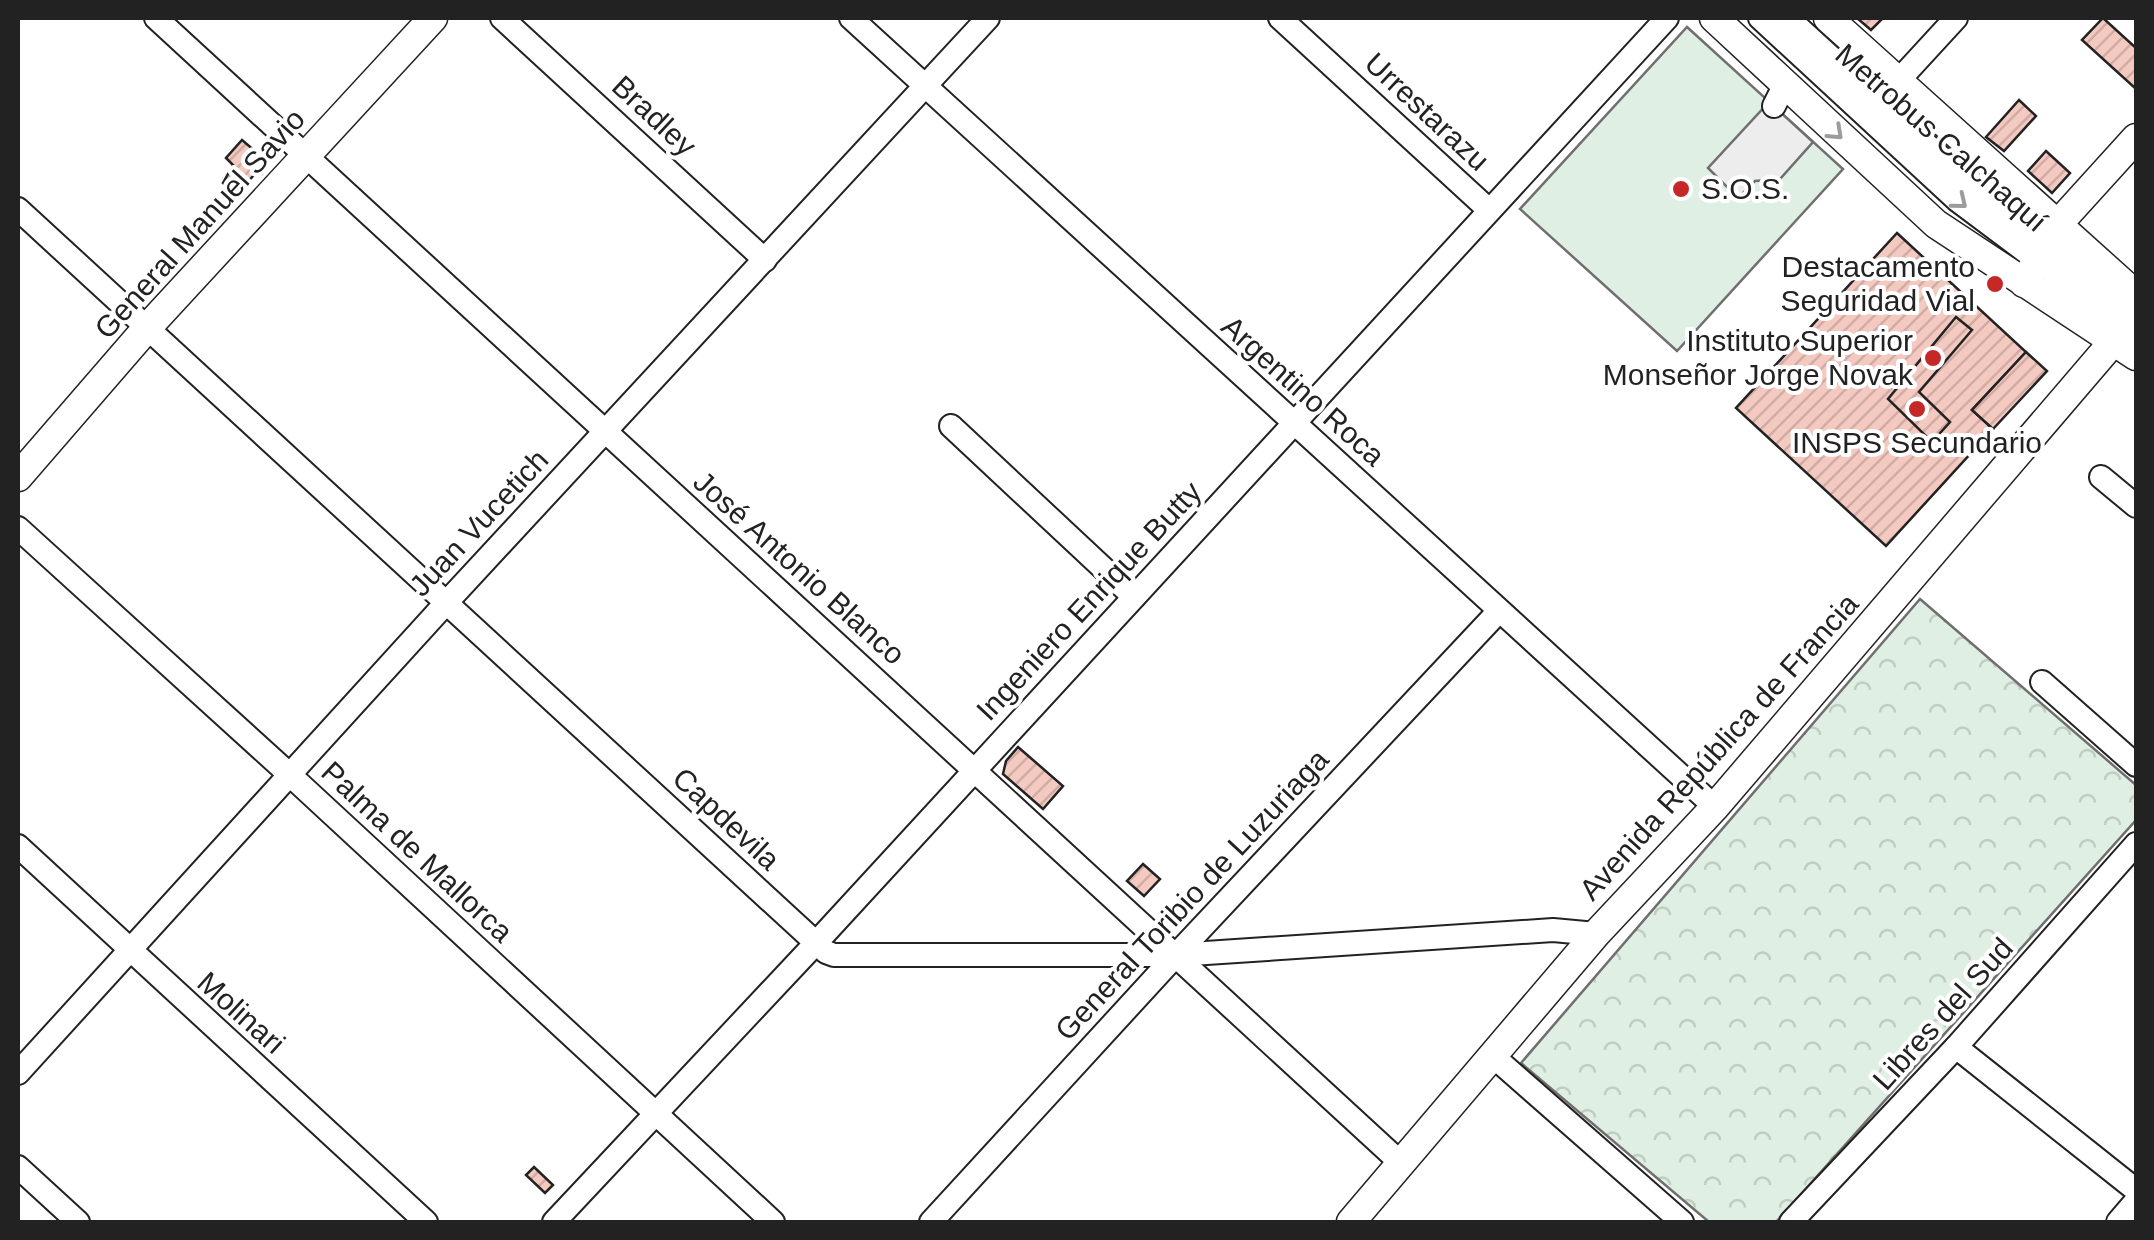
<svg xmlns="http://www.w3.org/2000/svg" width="2154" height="1240" viewBox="0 0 2154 1240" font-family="Helvetica,sans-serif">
  <defs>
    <pattern id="park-crowns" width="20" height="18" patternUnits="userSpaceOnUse" patternTransform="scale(2.5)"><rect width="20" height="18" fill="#e0efe3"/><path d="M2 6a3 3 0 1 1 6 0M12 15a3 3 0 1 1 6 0" fill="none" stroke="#c0cdc2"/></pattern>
    <pattern id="building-hatch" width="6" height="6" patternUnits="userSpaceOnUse" patternTransform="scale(2.5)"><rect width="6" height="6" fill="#f3c9c0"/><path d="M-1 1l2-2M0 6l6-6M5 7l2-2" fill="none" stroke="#d0aca5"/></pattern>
  </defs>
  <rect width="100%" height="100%" fill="#fff"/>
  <polygon fill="url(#park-crowns)" stroke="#6f6f6f" stroke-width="2.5" points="1920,599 2136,785 2136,820 1776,1222 1709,1222 1521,1063"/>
  <polygon fill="#e0efe3" stroke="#6f6f6f" stroke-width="2.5" points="1687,27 1843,169 1677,351 1520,209"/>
  <polygon fill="#ededed" stroke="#6f6f6f" stroke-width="2.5" points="1769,102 1813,142 1780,179 1755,181 1738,198 1708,168"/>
  <g fill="url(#building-hatch)" stroke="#222" stroke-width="2.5">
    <polygon points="1857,18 1883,18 1871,30"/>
    <polygon points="2103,18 2136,48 2136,89 2082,40"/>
    <polygon points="2019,100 2036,116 2004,151 1986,137"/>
    <polygon points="242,140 262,157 262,174 254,175 236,195 223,183 233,165 226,158"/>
    <polygon points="2046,151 2070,173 2052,193 2028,171"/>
    <polygon points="1897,233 2026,352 1972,410 1993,429 1886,546 1736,408"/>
    <polygon points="1956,317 1972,330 1919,392 1950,422 1932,442 1888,399"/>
    <polygon points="2026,352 2047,371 1993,429 1972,410"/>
    <polygon points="1018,747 1063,786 1043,809 1003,774 1006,761"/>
    <polygon points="1143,864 1160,879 1144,896 1127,881"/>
    <polygon points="534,1167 553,1185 545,1193 526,1175"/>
  </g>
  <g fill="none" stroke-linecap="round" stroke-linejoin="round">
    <g stroke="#222" stroke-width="26">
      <g id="minor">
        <polyline points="156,18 1402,1164"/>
        <polyline points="502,18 765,260"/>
        <polyline points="851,18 1715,807"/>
        <polyline points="1280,18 1489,210"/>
        <polyline points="1760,18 1957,200 2136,334"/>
        <polyline points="1788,18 1972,186 2136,315"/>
        <polyline points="1899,80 1956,18"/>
        <polyline points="1774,106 1785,84"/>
        <polyline points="18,209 826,952 834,955 1176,955 1553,930 1596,934"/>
        <polyline points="951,426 1134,597"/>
        <polyline points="2101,477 2136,506"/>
        <polyline points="18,528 290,775 773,1222"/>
        <polyline points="2042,682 2136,765"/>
        <polyline points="18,846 426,1222"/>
        <polyline points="1956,1047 2136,1190"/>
        <polyline points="1494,1057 1682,1222"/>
        <polyline points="18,1073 446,603 988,18"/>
        <polyline points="18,1167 78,1222"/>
        <polyline points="554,1222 815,944 1667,18"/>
        <polyline points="931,1222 1176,955 1499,611"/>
        <polyline points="1791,1222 1956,1047 2136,844"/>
        <polyline points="2118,1222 2136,1201"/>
      </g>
    </g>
    <g stroke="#222" stroke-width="31">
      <g id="major">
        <polyline points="1714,18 1936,224 2136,356"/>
        <polyline points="1828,18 2136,295"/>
        <polyline points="2024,283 2058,224 2136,138"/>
        <polyline points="18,477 147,328 433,18"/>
        <polyline points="1351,1222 1596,934 1715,807 2136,315"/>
      </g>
    </g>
    <use href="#minor" stroke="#fff" stroke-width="22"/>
    <use href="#major" stroke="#fff" stroke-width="28"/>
  </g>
  <defs><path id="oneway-chevron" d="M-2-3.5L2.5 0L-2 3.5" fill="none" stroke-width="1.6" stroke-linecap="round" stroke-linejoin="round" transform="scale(2.5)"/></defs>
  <g stroke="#9c9c9c">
    <use href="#oneway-chevron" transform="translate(1836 133) rotate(43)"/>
    <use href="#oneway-chevron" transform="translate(1960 202) rotate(39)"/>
  </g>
  <g fill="#c62828" stroke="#fff" stroke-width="4">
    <circle cx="1681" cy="189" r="10"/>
    <circle cx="1995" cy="284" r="10"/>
    <circle cx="1933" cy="358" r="10"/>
    <circle cx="1917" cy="409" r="10"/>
  </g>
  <g text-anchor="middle" stroke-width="8" stroke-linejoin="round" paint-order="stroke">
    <g font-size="30" fill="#222" stroke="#fff">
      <text transform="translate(1427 112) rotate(43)" y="10">Urrestarazu</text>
      <text transform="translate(654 116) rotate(43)" y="10">Bradley</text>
      <text transform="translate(1941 138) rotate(41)" y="10">Metrobus Calchaquí</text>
      <text transform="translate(200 224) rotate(-48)" y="10">General Manuel Savio</text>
      <text transform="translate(1303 391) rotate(42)" y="10">Argentino Roca</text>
      <text transform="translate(479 523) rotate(-47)" y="10">Juan Vucetich</text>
      <text transform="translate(799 568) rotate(42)" y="10">José Antonio Blanco</text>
      <text transform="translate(1089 601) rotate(-47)" y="10">Ingeniero Enrique Butty</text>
      <text transform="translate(1719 747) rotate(-48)" y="10">Avenida República de Francia</text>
      <text transform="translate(726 819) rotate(43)" y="10">Capdevila</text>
      <text transform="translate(417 852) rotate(43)" y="10">Palma de Mallorca</text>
      <text transform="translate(1192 895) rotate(-47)" y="10">General Toribio de Luzuriaga</text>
      <text transform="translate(241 1013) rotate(42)" y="10">Molinari</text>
      <text transform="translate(1943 1014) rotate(-48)" y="10">Libres del Sud</text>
    </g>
    <g font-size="30" fill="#222" stroke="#fff" text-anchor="end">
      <text x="1701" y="199" text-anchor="start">S.O.S.</text>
      <text x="1975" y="277">Destacamento<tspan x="1975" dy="34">Seguridad Vial</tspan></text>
      <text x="1913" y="351">Instituto Superior<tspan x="1913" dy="34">Monseñor Jorge Novak</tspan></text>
      <text x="1917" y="453" text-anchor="middle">INSPS Secundario</text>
    </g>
  </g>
  <rect width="2154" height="1240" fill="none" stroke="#222222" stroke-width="40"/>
</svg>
